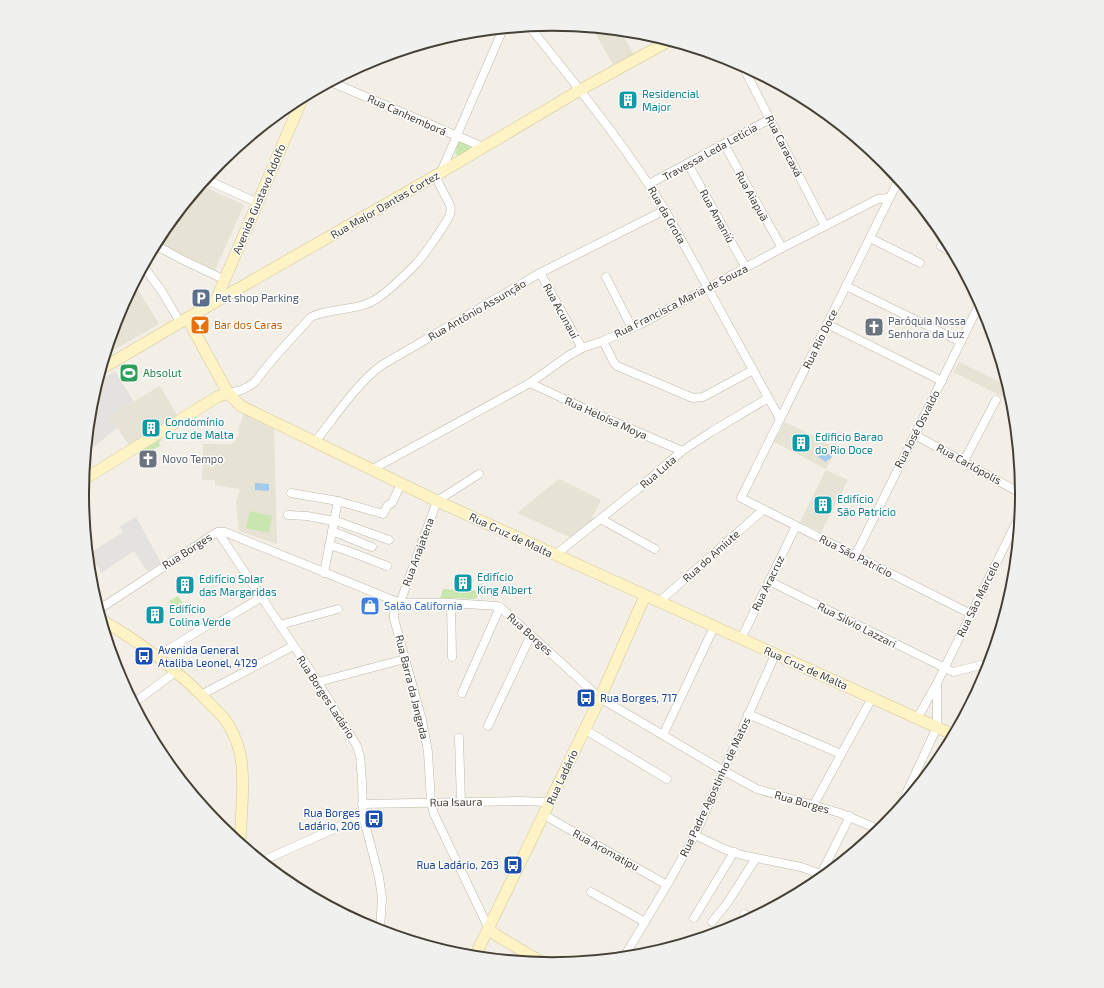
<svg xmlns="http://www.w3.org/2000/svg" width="1104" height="988" viewBox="0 0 1104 988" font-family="'Exo 2',sans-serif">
  <rect width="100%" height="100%" fill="#f3efe6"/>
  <g fill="#e6e2d4">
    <polygon points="592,28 620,31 634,55 614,66"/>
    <polygon points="200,185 244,205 215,270 187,257 185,258 156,242 161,233"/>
    <polygon points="134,283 159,324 105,355 118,314"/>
    <polygon points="959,362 1008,386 1010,392 1007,399 953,372"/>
    <polygon points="160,386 177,415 129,445 109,416"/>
    <polygon points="244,414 274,429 277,544 239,531 236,503 240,489 215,485 215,480 202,480 203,444 232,444 239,434 238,429"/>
    <polygon points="785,422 837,448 826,469 774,442"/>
    <polygon points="826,470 848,480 821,532 800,522"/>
    <polygon points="559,479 601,500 592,517 595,519 572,538 517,513"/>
  </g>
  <g fill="#cae6af">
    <polygon points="460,142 463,142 469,145 470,147 469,150 460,156 455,154 458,143"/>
    <polygon points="161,439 162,440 159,442 160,446 144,455 142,453 139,455 138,453"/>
    <polygon points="250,511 272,516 269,533 246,528"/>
    <polygon points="443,589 479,591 476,599 440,598"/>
    <polygon points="178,596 187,609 178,615 169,601"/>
  </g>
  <g fill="#e4e2de">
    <polygon points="115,371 134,402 109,416 117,428 86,453 91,402 97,381"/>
    <polygon points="136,517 161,563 147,571 134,551 101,573 97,565 89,570 88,554 123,532 120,526"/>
  </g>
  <g fill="#a3cbee">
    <polygon points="821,450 832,456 830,460 828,459 826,462 818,457"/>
    <polygon points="255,483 269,484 269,491 255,490"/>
  </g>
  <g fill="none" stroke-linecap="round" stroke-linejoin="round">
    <g stroke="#beb8a9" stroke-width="9">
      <g id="street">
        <path d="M529 26C576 85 625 145 665 210L780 419"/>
        <polyline points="742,65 825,226"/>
        <polyline points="331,82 483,147"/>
        <polyline points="724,144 782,248"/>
        <polyline points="688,164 746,268"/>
        <polyline points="441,172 503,29"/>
        <polyline points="205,179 258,203"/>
        <polyline points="899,179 741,498 971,614"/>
        <polyline points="649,184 770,119"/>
        <polyline points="870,238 920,263"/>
        <polyline points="155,245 183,260 225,280"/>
        <polyline points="941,246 953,253"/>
        <polyline points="143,266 161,290 180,322"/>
        <polyline points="540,273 582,348"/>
        <polyline points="606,277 632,328"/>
        <polyline points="846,286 961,342"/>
        <polyline points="827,324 942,381"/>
        <polyline points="603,341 614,363 617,366 693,398 703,397 753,370"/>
        <polyline points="530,383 594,413 682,451"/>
        <path d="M228 393 242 390 254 383 273 359 311 317C330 308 353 311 371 302 382 297 406 274 415 265 423 257 446 224 450 214 451 211 451 208 450 205L435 176"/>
        <polyline points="915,435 1022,494"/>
        <path d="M315 442C334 418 357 383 382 365L540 273 665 210"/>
        <polyline points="964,461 996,400"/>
        <polyline points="371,470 530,383 568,356 582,348 603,341 639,325 782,248 878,199 889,198"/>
        <polyline points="291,493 338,501 383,514 388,505 392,503 401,484"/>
        <polyline points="288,515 307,516 339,522 389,540"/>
        <polyline points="601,519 655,549"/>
        <polyline points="332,531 372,547"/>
        <polyline points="218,532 318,682 357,746 360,756 362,781 363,816 379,877 382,898 380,930"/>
        <polyline points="329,545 348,551 387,566"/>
        <polyline points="555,555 638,489 682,451 711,432 768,398"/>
        <polyline points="855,556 980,303"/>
        <polyline points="324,573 338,501"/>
        <polyline points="769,581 953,672 989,663"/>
        <polyline points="394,601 394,619 422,720 428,752 431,803 434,814 489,929"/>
        <polyline points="659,602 763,510"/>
        <polyline points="400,603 437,501 479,474"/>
        <polyline points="451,603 452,657"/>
        <polyline points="98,610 214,534 218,532 225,532 400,603 451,603 497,606 502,609 600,698 724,771 757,789 840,813 880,830"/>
        <polyline points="280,625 338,609"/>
        <polyline points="741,639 796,526"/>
        <polyline points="156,657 211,623 220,622 262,597"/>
        <polyline points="318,682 405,659"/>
        <polyline points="462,693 500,607"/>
        <polyline points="201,695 293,646"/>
        <polyline points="134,703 175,672"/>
        <polyline points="748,714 841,754"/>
        <polyline points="917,719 937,683 1020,515"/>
        <polyline points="488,726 531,635"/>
        <polyline points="584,729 667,779"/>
        <polyline points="663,735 714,627"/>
        <polyline points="459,738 461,802"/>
        <polyline points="362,804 517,801 551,802"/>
        <polyline points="814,804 872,698"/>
        <polyline points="900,807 937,727 937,684"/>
        <polyline points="544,815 667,885"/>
        <polyline points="695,835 724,849 742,855 801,867 821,874"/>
        <polyline points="262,861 363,816"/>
        <polyline points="817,882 850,816"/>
        <polyline points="591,892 645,922"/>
        <polyline points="744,914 751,918"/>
        <polyline points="694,918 734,852"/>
        <polyline points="712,922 728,902 756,858"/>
        <polyline points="624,957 667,885 695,835 775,655"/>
      </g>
    </g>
    <g stroke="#d2c597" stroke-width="12">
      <g id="secondary">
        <polyline points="215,302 303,97"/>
        <polyline points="187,318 228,393 241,406 437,501 954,735"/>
        <polyline points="101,369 215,302 435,176 580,90 669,41"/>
        <polyline points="83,480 217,397 228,393"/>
        <path d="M101 620C138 640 181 673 209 703 215 709 222 715 226 721 232 730 236 739 239 749 246 774 241 816 240 843"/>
        <polyline points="489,929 496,935 543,963"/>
        <polyline points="475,956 600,698 645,596"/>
      </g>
    </g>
    <use href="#street" stroke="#fff" stroke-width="8"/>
    <use href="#secondary" stroke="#fdf3c5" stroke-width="11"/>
  </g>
  <defs>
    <g id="building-square" transform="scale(1)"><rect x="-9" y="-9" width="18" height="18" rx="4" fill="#0f9aa8" stroke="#fff"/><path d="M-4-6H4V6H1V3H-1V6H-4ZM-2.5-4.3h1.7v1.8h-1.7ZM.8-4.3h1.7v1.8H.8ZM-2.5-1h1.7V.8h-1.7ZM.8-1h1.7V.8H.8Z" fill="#fff"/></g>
    <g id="parking-square" transform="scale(1)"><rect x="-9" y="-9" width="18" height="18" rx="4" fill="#5c6f8a" stroke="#fff"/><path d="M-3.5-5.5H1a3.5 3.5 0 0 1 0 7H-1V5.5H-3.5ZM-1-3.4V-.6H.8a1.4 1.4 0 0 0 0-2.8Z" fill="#fff"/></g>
    <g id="bar-square" transform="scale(1)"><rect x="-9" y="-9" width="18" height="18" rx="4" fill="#e8710a" stroke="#fff"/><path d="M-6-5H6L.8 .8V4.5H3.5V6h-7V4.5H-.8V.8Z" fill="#fff"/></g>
    <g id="church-square" transform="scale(1)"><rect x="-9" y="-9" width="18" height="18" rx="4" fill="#6b7280" stroke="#fff"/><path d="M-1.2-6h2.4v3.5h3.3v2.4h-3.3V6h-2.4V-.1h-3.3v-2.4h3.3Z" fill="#fff"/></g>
    <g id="stadium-square" transform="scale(1)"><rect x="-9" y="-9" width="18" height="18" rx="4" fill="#2e9e5b" stroke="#fff"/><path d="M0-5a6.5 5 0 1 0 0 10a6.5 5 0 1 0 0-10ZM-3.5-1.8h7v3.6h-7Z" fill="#fff"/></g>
    <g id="shop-square" transform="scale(1)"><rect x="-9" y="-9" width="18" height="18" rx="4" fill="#3f7fe0" stroke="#fff"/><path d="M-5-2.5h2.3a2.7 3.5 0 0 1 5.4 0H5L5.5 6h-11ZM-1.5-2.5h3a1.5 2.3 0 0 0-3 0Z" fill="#fff"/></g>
    <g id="bus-square" transform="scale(1)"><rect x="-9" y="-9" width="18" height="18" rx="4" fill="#1a4fb4" stroke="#fff"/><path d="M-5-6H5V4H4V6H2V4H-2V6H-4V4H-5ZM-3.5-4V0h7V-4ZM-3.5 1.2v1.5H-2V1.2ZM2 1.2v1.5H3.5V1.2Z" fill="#fff"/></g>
  </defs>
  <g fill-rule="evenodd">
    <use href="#building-square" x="628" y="100"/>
    <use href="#parking-square" x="201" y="298"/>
    <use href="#bar-square" x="200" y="325"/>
    <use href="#church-square" x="874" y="327"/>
    <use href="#stadium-square" x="129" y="373"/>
    <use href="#building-square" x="151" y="428"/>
    <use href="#building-square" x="801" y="443"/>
    <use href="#church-square" x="148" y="459"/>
    <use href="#building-square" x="823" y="505"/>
    <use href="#building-square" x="463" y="583"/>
    <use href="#building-square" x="185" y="585"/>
    <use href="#shop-square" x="370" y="606"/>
    <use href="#building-square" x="155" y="615"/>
    <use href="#bus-square" x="144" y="656"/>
    <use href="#bus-square" x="586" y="698"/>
    <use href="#bus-square" x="374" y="819"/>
    <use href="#bus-square" x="513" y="865"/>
  </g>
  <g text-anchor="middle" stroke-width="3" stroke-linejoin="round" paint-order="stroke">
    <g font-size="11" fill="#0d838f" stroke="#fff" text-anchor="start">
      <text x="642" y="98">Residencial<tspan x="642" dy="13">Major</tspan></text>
      <text x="165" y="426">Condomínio<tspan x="165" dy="13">Cruz de Malta</tspan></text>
      <text x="815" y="441">Edificio Barao<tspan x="815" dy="13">do Rio Doce</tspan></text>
      <text x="837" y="503">Edifício<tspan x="837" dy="13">São Patricio</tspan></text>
      <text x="477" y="581">Edifício<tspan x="477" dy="13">King Albert</tspan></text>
      <text x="199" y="583">Edifício Solar<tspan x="199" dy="13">das Margaridas</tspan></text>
      <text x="169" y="613">Edifício<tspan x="169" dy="13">Colina Verde</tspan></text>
    </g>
    <g font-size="11" fill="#454035" stroke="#fff">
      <text transform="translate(407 115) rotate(24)" y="4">Rua Canhemborá</text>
      <text transform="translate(784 146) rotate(63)" y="4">Rua Caracaxá</text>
      <text transform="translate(710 152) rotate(-29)" y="4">Travessa Leda Letícia</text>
      <text transform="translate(752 196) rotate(61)" y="4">Rua Aiapuã</text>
      <text transform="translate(259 199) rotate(-67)" y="4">Avenida Gustavo Adolfo</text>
      <text transform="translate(385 205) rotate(-30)" y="4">Rua Major Dantas Cortez</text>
      <text transform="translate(667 215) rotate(60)" y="4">Rua da Grota</text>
      <text transform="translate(717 216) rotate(61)" y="4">Rua Amaniú</text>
      <text transform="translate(681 301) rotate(-27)" y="4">Rua Francisca Maria de Souza</text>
      <text transform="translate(477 310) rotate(-30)" y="4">Rua Antônio Assunção</text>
      <text transform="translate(561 311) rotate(61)" y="4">Rua Acunauí</text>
      <text transform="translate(820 339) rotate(-64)" y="4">Rua Rio Doce</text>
      <text transform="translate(606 418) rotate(24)" y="4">Rua Heloísa Moya</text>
      <text transform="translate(917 429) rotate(-63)" y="4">Rua José Osvaldo</text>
      <text transform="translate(969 464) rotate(29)" y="4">Rua Carlópolis</text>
      <text transform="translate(658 472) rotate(-41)" y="4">Rua Luta</text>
      <text transform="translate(511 535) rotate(25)" y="4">Rua Cruz de Malta</text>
      <text transform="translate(187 551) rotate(-33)" y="4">Rua Borges</text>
      <text transform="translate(418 552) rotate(-70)" y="4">Rua Anajatena</text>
      <text transform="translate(711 556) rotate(-42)" y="4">Rua do Amiute</text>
      <text transform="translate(856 556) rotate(27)" y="4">Rua São Patrício</text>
      <text transform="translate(768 583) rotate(-64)" y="4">Rua Aracruz</text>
      <text transform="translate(978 599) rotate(-64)" y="4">Rua São Marcelo</text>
      <text transform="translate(857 625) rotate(27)" y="4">Rua Silvio Lazzari</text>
      <text transform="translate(530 634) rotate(42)" y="4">Rua Borges</text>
      <text transform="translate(806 668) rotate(24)" y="4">Rua Cruz de Malta</text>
      <text transform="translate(412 687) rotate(76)" y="4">Rua Barra da Jangada</text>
      <text transform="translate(326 697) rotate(57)" y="4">Rua Borges Ladário</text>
      <text transform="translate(562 777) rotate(-65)" y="4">Rua Ladário</text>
      <text transform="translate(715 787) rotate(-65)" y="4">Rua Padre Agostinho de Matos</text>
      <text transform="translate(456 802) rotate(-1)" y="4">Rua Isaura</text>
      <text transform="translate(802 802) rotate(16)" y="4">Rua Borges</text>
      <text transform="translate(606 850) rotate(29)" y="4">Rua Aromatipu</text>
    </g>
    <g font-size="11" fill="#4e5e75" stroke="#fff" text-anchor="start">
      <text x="215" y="302">Pet shop Parking</text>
    </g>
    <g font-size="11" fill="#5b616d" stroke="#fff" text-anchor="start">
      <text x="888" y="325">Paróquia Nossa<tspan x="888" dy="13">Senhora da Luz</tspan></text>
      <text x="162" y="463">Novo Tempo</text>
    </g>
    <g font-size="11" fill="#c56008" stroke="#fff" text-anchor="start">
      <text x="214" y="329">Bar dos Caras</text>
    </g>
    <g font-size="11" fill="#27864d" stroke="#fff" text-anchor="start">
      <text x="143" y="377">Absolut</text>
    </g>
    <g font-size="11" fill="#366cbe" stroke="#fff" text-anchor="start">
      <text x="384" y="610">Salão California</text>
    </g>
    <g font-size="11" fill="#164399" stroke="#fff" text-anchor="start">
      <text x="158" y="654">Avenida General<tspan x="158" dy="13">Ataliba Leonel, 4129</tspan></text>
      <text x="600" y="702">Rua Borges, 717</text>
      <text x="360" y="817" text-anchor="end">Rua Borges<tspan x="360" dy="13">Ladário, 206</tspan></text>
      <text x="499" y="869" text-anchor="end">Rua Ladário, 263</text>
    </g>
  </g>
  <path d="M0 0H1104V988H0ZM89 494a463 463 0 1 1 926 0a463 463 0 1 1-926 0Z" fill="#f0f0ef" fill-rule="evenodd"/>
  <path fill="none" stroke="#454035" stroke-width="2" d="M89 494a463 463 0 1 1 926 0a463 463 0 1 1-926 0Z"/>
</svg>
